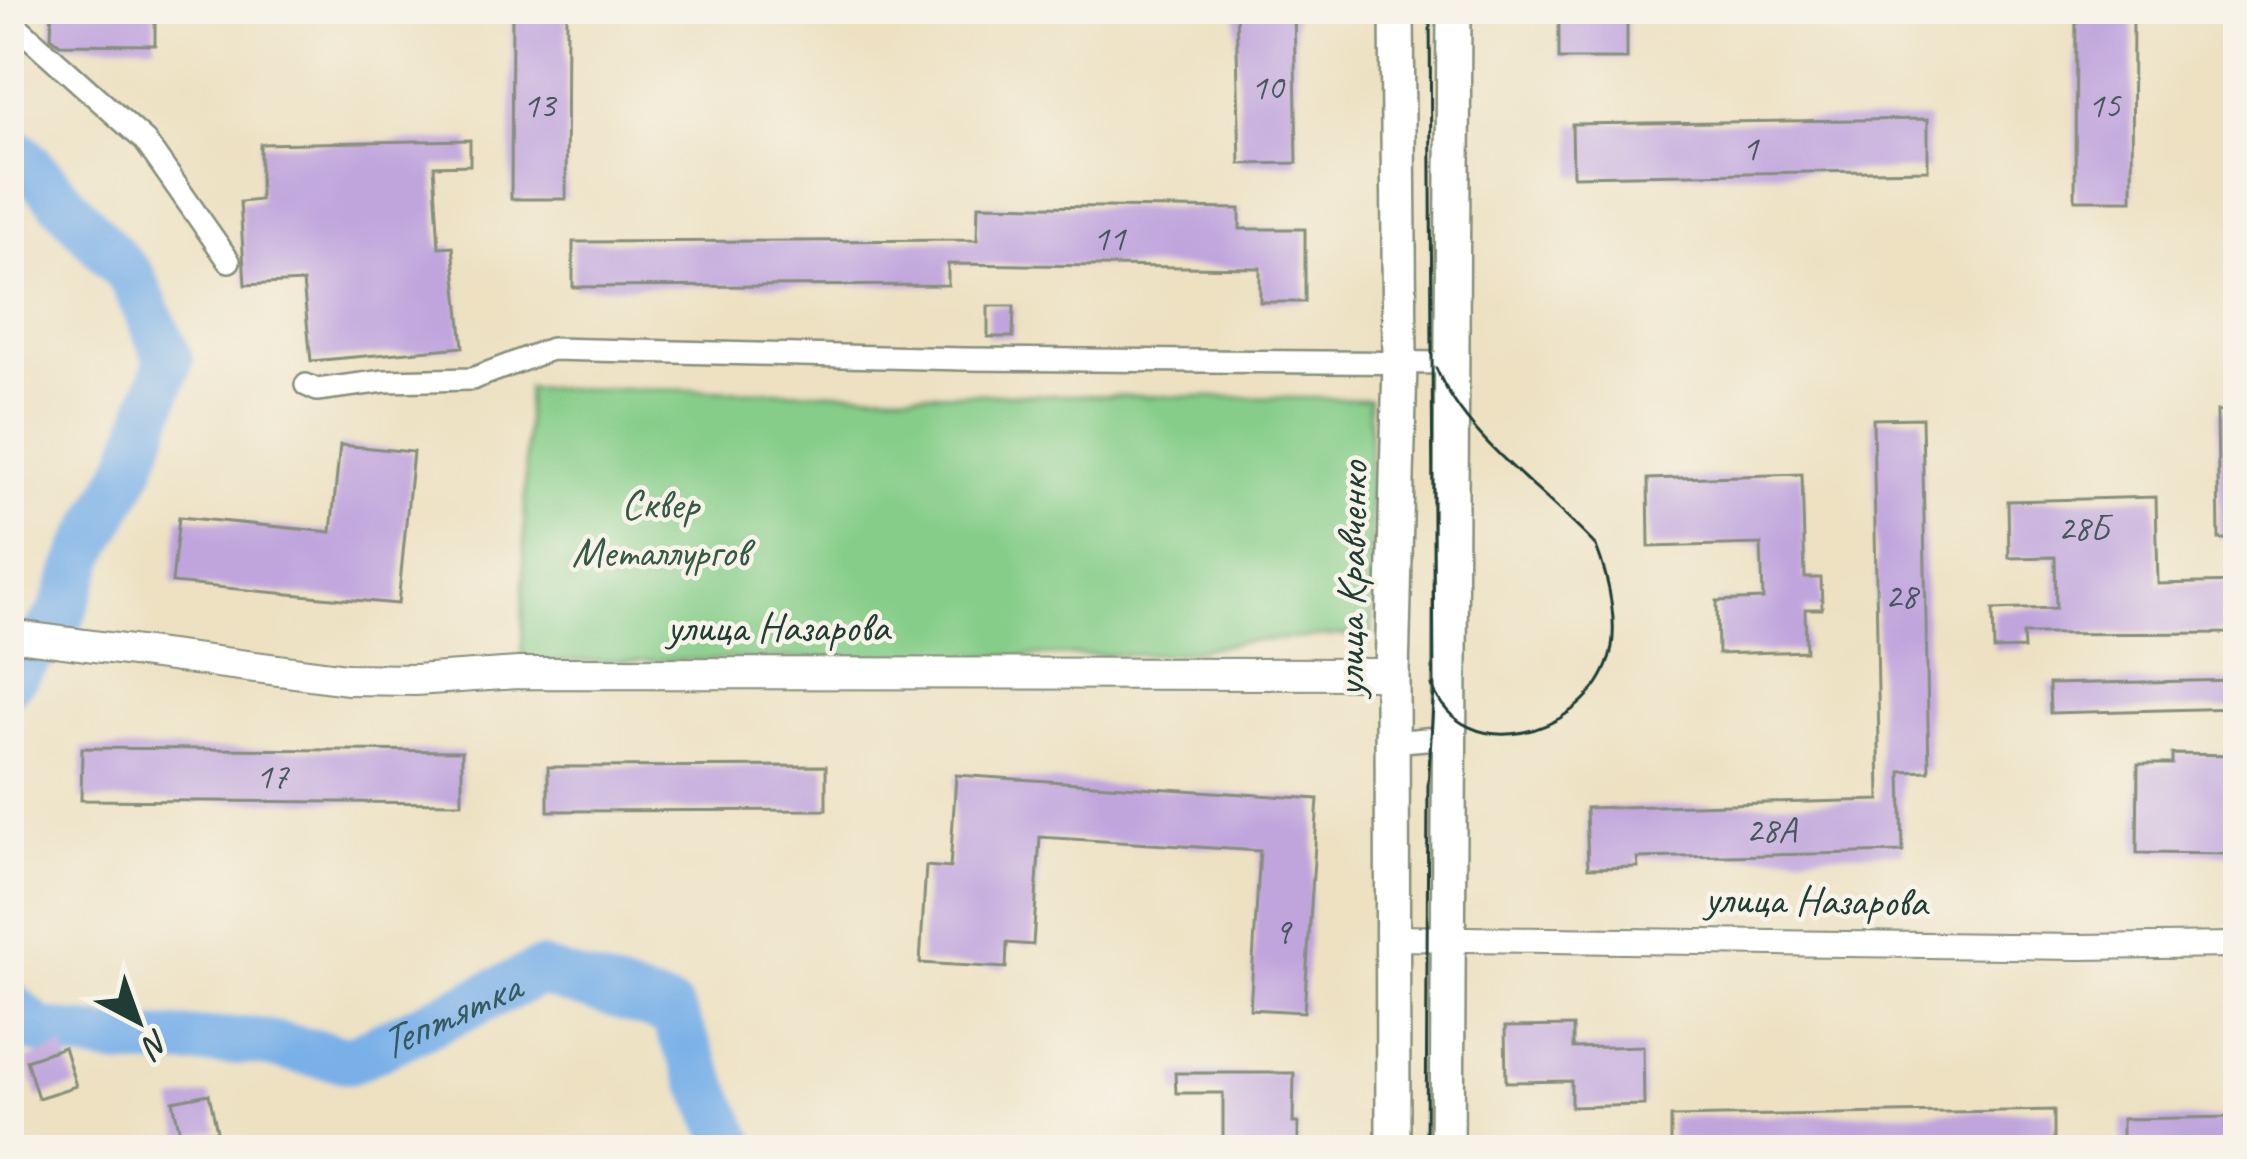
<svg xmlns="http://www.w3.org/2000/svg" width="2247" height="1159" viewBox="0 0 2247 1159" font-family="Caveat,sans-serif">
  <rect width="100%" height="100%" fill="#f7f3e8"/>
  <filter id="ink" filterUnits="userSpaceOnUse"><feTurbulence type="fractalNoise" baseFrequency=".00833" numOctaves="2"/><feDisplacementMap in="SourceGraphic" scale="24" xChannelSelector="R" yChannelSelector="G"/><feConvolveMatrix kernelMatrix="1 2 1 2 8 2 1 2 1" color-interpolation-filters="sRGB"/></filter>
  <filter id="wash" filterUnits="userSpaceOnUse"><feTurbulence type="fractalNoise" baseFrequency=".004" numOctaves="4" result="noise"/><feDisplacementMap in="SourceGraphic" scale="48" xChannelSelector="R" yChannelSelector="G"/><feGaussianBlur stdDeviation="2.7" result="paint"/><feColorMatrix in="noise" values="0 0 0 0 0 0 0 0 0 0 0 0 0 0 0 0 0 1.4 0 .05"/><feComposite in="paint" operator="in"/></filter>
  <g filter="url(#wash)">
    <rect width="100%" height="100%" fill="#ede1c2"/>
    <polygon fill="#86cd89" stroke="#52855e" stroke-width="3" points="527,388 1369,399 1372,633 1241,642 1174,654 522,662"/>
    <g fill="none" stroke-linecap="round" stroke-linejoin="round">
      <g stroke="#79b0e8" stroke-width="48">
        <polyline points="9,149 21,156 132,278 169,360 133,464 85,552 61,615 9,681"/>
        <path id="s1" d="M9 1004 39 1031 121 1042 253 1041 350 1060 540 972 671 1012 735 1150"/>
      </g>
    </g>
    <g id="blocks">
      <g fill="#c0a5dd">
        <polygon points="52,9 155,9 155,45 60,44 51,37"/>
        <polygon points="512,9 567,9 566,199 511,199"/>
        <polygon points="1236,9 1294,9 1297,163 1240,164"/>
        <rect x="1559" y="9" width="68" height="50"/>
        <polygon points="2076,9 2133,9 2132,200 2075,200"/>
        <polygon points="1928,119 1928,170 1573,176 1572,124"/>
        <polygon points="470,140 470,165 434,166 439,247 453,246 463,347 311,361 303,282 245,285 240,202 260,200 260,144"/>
        <polygon points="978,205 1240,209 1240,229 1305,229 1305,302 1260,302 1260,268 948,264 948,285 573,287 573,242 977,240"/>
        <polygon points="988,306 1014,306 1013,337 988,337"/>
        <polygon points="2217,411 2238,411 2238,539 2219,539"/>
        <polygon points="1922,418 1929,771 1901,772 1903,852 1637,858 1638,867 1588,868 1586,808 1880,800 1873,419"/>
        <polygon points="340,445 413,452 398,604 172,583 179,517 331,532"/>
        <polygon points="1802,474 1805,578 1821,578 1822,609 1805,609 1806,651 1718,654 1717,601 1763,599 1761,544 1649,547 1648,479"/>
        <polygon points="2156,497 2158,584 2238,582 2238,633 2023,634 2024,649 1994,650 1993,610 2056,608 2055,557 2009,558 2008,501"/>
        <polygon points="2238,680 2238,708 2050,713 2049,684"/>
        <polygon points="82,748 462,751 462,803 81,800"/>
        <polygon points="2172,754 2238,755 2238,821 2233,821 2233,854 2137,853 2138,764 2172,764"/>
        <polygon points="826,766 826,810 548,811 548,767"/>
        <polygon points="956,775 1318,799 1304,1012 1250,1009 1260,851 1040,837 1033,945 1007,943 1006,968 920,963 926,866 950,868"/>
        <polygon points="1573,1026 1573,1048 1643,1046 1644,1105 1571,1107 1571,1081 1506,1082 1505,1027"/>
        <polygon points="64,1047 76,1086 38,1098 26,1060"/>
        <polygon points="1175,1073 1294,1073 1293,1123 1298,1123 1298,1150 1223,1150 1223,1093 1176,1093"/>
        <polygon points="209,1094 217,1131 181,1138 173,1101"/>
        <polygon points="2054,1110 2054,1150 1671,1150 1671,1117"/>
        <polygon points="2238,1117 2238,1150 2122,1150 2122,1119"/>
      </g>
    </g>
  </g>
  <g filter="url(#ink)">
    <use href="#blocks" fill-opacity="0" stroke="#868f7b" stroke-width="3"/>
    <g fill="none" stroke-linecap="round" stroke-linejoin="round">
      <g stroke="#868f7b" stroke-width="26">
        <g id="minor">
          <polyline points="9,19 145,141 229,261"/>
          <polyline points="306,385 317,390 385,381 472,379 551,349 964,359 1453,363"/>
          <polyline points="1392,742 1448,737"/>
        </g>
      </g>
      <g stroke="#868f7b" stroke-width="28">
        <polyline id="tertiary" points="1393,938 2079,947 2238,945"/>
      </g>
      <g stroke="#868f7b" stroke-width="34">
        <polyline id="secondary" points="9,635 347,679 415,680 518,673 1392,674"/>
      </g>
      <g stroke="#868f7b" stroke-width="38">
        <g id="primary">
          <polyline points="1393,1150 1392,674 1400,362 1397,9"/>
          <polyline points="1447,1150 1454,9"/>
        </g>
      </g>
      <use href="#minor" stroke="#fff" stroke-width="21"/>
      <use href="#tertiary" stroke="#fff" stroke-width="24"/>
      <use href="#secondary" stroke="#fff" stroke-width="30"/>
      <use href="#primary" stroke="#fff" stroke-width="33"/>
      <g stroke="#1f3d34" stroke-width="3">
        <path d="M1432 686C1465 767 1579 736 1607 665 1621 632 1609 579 1596 546 1543 489 1467 441 1436 368"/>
        <polyline points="1426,1150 1428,786 1434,689 1430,9"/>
      </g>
    </g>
  </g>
  <g text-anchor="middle" stroke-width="9" stroke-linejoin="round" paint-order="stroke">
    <g font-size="36" fill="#47575e">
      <text x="1267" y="99">10</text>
      <text x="539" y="117">13</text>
      <text x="2104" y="117">15</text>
      <text x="1750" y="160">1</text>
      <text x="1109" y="250">11</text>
      <text x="2083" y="540">28Б</text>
      <text x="1901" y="608">28</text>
      <text x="272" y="788">17</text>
      <text x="1771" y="842">28А</text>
      <text x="1282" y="943">9</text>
    </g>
    <g font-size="42" fill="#345a45" stroke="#f7f3e8">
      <text x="660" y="518">Сквер<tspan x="660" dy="48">Металлургов</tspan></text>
    </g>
    <g font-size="42" fill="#1f3d34" stroke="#f7f3e8">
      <text transform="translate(1350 579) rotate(-89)" y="15">улица Кравченко</text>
      <text x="778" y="641">улица Назарова</text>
      <text transform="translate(1816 899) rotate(1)" y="15">улица Назарова</text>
    </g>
    <g font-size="45" font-style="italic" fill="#365a61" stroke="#f7f3e8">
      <text dy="16" stroke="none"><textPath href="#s1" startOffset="462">Тептятка</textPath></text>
    </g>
  </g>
  <rect width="2247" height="1159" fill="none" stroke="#f7f3e8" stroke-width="48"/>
  <g transform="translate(138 1021) rotate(139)" stroke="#f7f3e8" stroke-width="9" paint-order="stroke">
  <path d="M0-9L21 45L0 30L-21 45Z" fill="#1f3d34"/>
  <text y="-18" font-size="33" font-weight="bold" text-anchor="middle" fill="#1f3d34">N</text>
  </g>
</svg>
